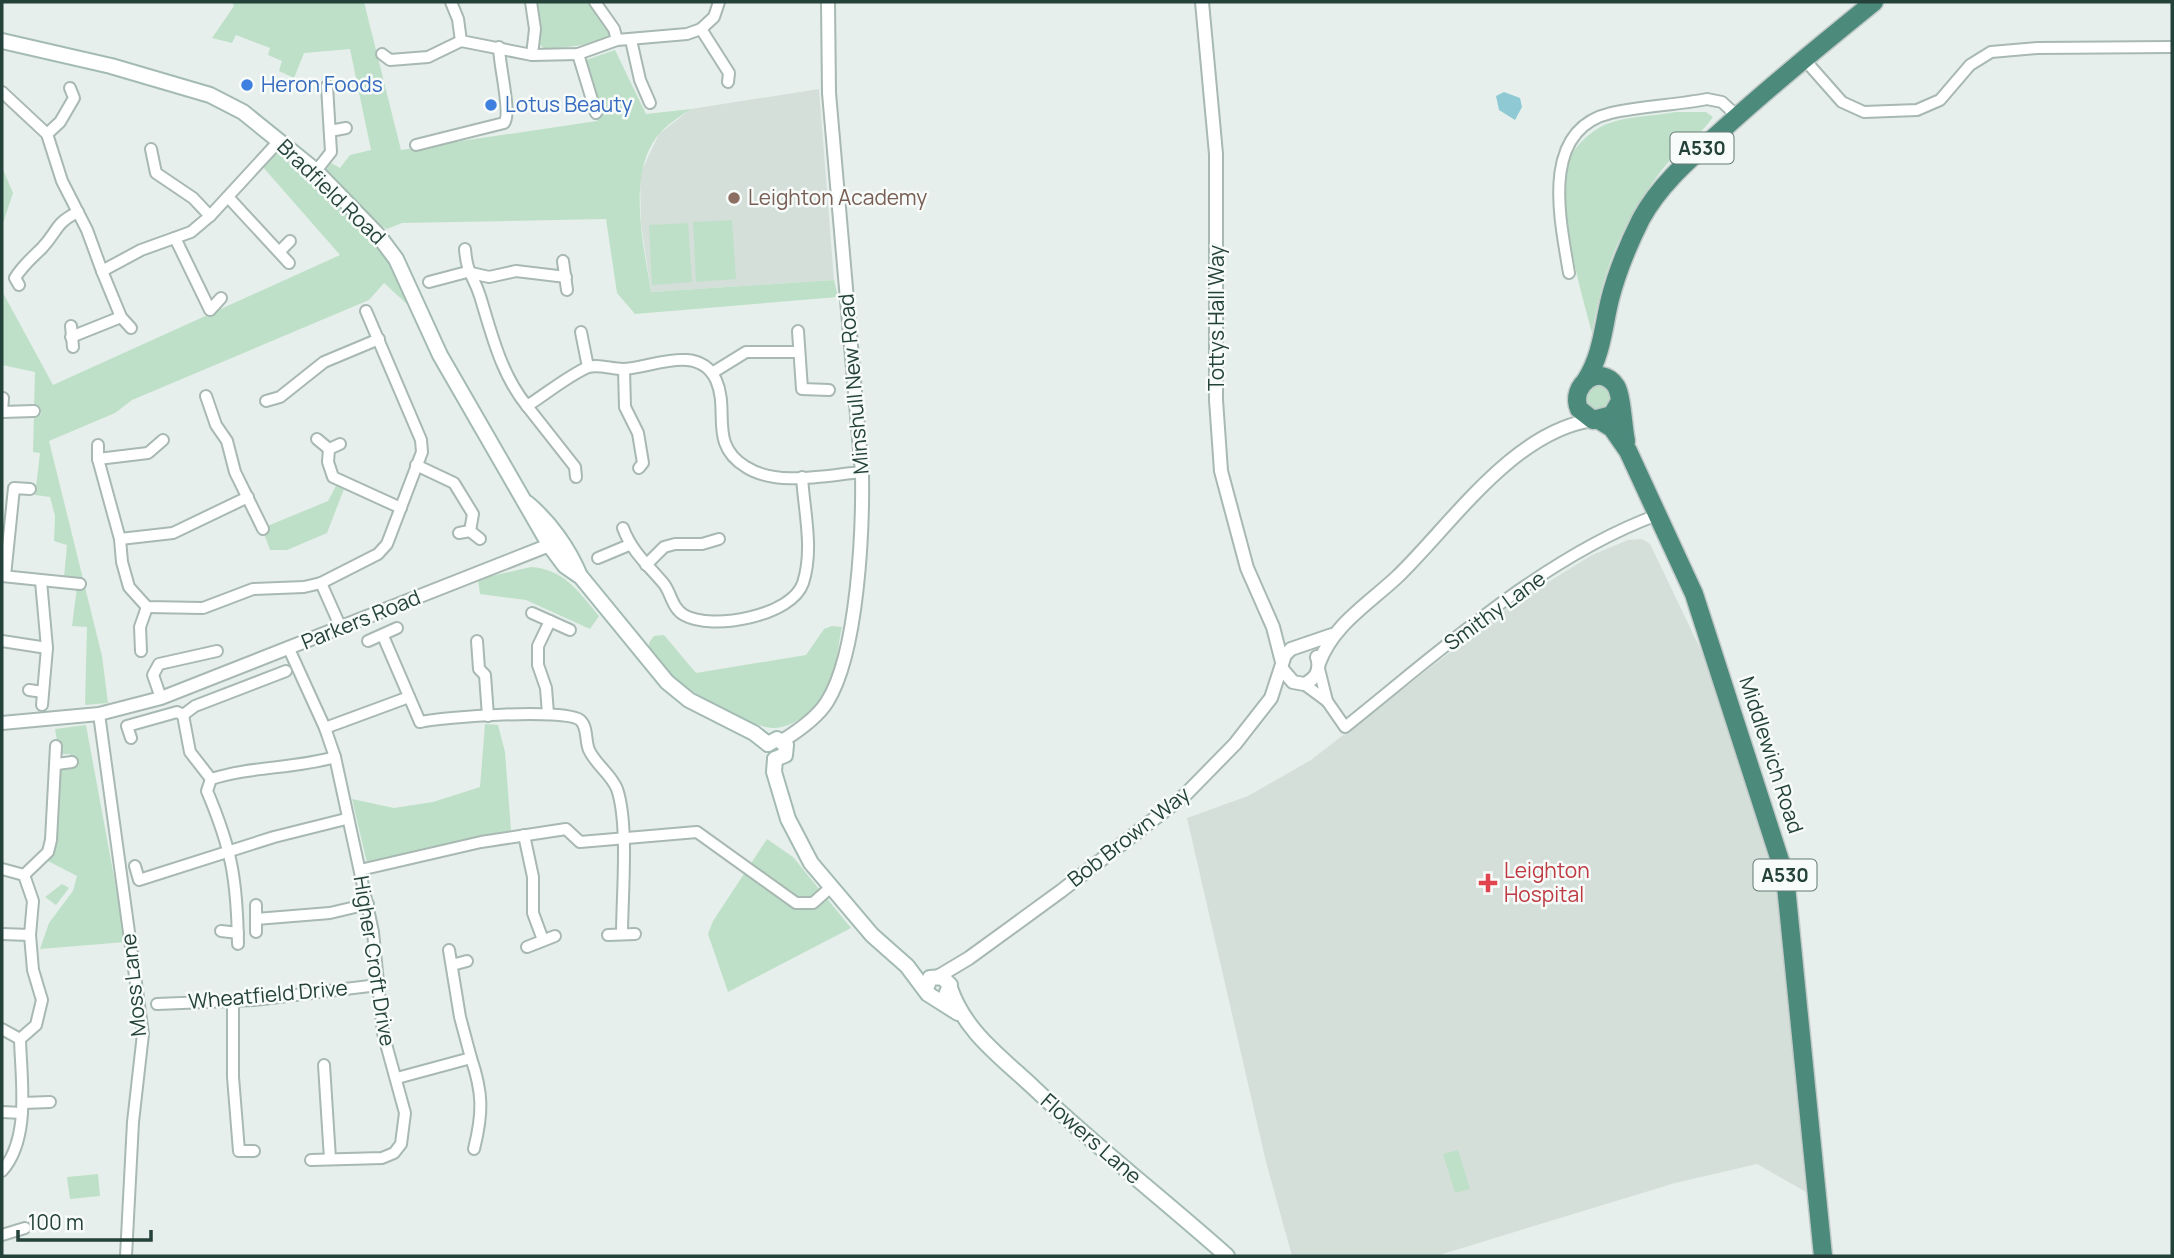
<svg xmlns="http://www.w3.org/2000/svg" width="2174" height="1258" viewBox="0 0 2174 1258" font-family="Manrope,sans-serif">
  <rect width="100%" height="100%" fill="#e6efeb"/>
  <g fill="#d4dfda">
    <polygon points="819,89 834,280 651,292 641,223 640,174 659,134 691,109"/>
    <polygon points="1642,539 1650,544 1710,669 1768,847 1781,919 1806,1192 1757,1164 1675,1183 1436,1256 1292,1256 1266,1162 1187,818 1248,796 1311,760 1511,605 1592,555 1628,540"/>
  </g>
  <g fill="#bfe0c8">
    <path d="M232 2H364L401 150 597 121 583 61 615 50 646 114 691 109C681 116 669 123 661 132 625 170 644 246 651 292L834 280 838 297 635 314 617 293 606 219 402 223 387 229 375 223 326 170 331 163 340 168 350 155 371 150 350 49 304 53 294 78 279 71 282 61 268 55 270 48 236 35 232 43 212 38 234 6Z"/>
    <polygon points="537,2 590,2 611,34 609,37 582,45 546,50 539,44"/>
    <path d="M1676 112H1706L1713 117C1699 138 1676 151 1661 171 1622 223 1603 269 1592 333 1579 284 1557 211 1569 161 1573 147 1593 129 1607 124 1627 116 1654 116 1676 112Z"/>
    <polygon points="274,153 284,153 290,156 363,226 395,267 433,354 409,306 384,283 369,300 132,400 115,413 49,441 102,656 108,703 85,705 87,627 72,626 78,579 64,577 67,545 54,541 55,516 50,497 35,495 40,453 33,452 34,414 41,415 40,408 34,408 35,372 2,365 2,291 53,385 340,255 262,166"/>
    <polygon points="2,167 13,193 2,226"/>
    <polygon points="732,220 736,279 696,282 693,222"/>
    <polygon points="688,223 692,282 652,285 649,225"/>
    <polygon points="1601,382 1613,392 1608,412 1587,412 1583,391"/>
    <polygon points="336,486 344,489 327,533 287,550 270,550 263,531 265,527 328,501"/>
    <path d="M531 567C564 569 579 592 599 616L590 629 526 600 480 594 478 579Z"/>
    <path d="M832 626 842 627C837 648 837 676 824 695 815 709 794 727 776 728 752 729 694 695 675 678 665 670 658 659 649 650V643L654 636 664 635 696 673 806 655 824 629Z"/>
    <polygon points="485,724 498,725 505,752 511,830 367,863 352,799 394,808 433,802 480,787"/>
    <polygon points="86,725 126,942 40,949 49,923 73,891 77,876 46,860 56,845 61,770 72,767 70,754 59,754 55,729"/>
    <polygon points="767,839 793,857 851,928 728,992 708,934 713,921"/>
    <polygon points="62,884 69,888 56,905 45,897"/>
    <polygon points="1458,1150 1470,1189 1455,1193 1443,1154"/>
    <polygon points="98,1174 100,1196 70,1199 67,1177"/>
  </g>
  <polygon fill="#8ec9d4" points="1504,92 1520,98 1522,107 1515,120 1499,110 1496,96"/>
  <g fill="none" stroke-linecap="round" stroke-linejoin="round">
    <g stroke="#a8b8b2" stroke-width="14">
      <g id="minor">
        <polyline points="451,2 458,19 461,41 532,55 578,54 617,40 687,34 701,29 714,17 719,2"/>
        <polyline points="531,2 535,29 532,55"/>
        <polyline points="595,2 614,29 617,40"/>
        <polyline points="701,29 729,73 728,82"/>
        <polyline points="631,40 640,80 650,103"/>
        <polyline points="382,54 390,60 428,57 461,41"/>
        <polyline points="578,54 596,113"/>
        <polyline points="1804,59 1842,102 1864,112 1917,110 1940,100 1970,65 1991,52 2037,48 2172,47"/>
        <polyline points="2,92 47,134 62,181 87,230 102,271 141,250 191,232 210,216 279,141"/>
        <polyline points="330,131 346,128"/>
        <polyline points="47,134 60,122 74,98 70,88"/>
        <path d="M416 145 504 123C512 114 499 65 499 47"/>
        <polyline points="151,149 156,173 193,198 210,216"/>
        <polyline points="316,171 331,152 327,86"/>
        <polyline points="228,197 289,263"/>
        <polyline points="175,238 210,310 221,298"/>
        <path d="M465 249C467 275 473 274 480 296 492 335 501 374 527 406 546 394 565 378 586 368 595 363 611 369 623 369 651 368 699 343 716 380 730 411 708 444 746 467 777 487 827 475 862 472"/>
        <polyline points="280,251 290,241"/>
        <polyline points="563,261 567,290"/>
        <polyline points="102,271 121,317 131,328"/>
        <path d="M1569 273C1561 223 1538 130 1611 113 1642 106 1676 105 1707 99L1722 102 1737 116"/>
        <polyline points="429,282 467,272 489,277 516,271 566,277"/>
        <path d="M19 285 15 278C23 265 32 258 42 248 58 231 55 223 78 212"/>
        <polyline points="71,326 73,347"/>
        <polyline points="798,331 802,389 829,390"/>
        <polyline points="581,332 588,367"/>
        <polyline points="71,337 121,317"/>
        <polyline points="624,369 625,407 638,433 643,463 639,468"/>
        <polyline points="712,373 746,352 799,352"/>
        <polyline points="206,396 216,425 227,441 235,472 263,529"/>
        <polyline points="266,401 280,397 324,362 379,339"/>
        <polyline points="527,406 575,467 576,477"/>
        <polyline points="2,412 34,411"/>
        <polyline points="2,412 3,398"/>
        <polyline points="317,439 329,449 340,444"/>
        <polyline points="98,445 98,459 120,539 122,562 129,587 147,607 203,608 253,589 304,587 321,583 341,628"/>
        <polyline points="329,449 328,462 333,477 401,508"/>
        <polyline points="98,459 148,453 163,440"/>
        <polyline points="416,465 454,483 473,514 470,531"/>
        <path d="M623 528C632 552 648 565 664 584 671 593 672 608 684 615 712 631 792 616 803 583 814 549 804 511 802 477"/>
        <polyline points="459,533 470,531 480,539"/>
        <polyline points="120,539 173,533 248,497"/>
        <polyline points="598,558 629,545"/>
        <polyline points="646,565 664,547 675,544 702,544 719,539"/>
        <polyline points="2,576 80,584"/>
        <polyline points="5,576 14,488 30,489"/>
        <polyline points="41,581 47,648 42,705"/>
        <polyline points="321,583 378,554 387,544 422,452 421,440 366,311"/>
        <polyline points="532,613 570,630"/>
        <path d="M383 636 420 722C443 717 564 708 580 720 588 727 585 741 589 750 596 765 611 774 617 789 629 824 622 896 622 934"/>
        <polyline points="2,641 47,648"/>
        <polyline points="368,641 397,628"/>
        <polyline points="477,641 479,669 485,675 488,716"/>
        <polyline points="289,649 325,728 335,757 373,932 383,1033 405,1113 401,1144 394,1153 382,1158 311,1160"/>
        <polyline points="141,651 140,627 147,607"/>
        <path d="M1319 669 1327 701 1345 727C1439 652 1543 557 1657 515"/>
        <polyline points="1304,684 1327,701"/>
        <polyline points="29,690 43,692"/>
        <polyline points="161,698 153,675 159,664 217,651"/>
        <polyline points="99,714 143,1034 133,1122 126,1256"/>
        <polyline points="548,714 546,688 538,665 538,646 550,621"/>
        <polyline points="183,715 195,706 286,671"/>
        <polyline points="325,728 409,697"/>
        <polyline points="131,738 127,726 177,712 183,715 190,752 211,779"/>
        <polyline points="57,764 72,762"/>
        <polyline points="524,835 533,877 533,913 543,940"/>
        <polyline points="135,866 139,880 274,837 346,819"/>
        <path d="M2 869 24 875 33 901 30 935 33 970 42 1000 36 1025 20 1039C21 1080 31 1138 2 1171"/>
        <polyline points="360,870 481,842 566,829 580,842 697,832 796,903 813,903 831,887"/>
        <polyline points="24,875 48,852 51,840 56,746"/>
        <polyline points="256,919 330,913 368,904"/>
        <polyline points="221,931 238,933"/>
        <polyline points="256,932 256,905"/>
        <polyline points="2,934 30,935"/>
        <polyline points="608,935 635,934"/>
        <path d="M238 944C237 880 232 850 207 791L211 779C252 766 293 769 335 757"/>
        <polyline points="527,947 555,936"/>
        <polyline points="452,965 467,961"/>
        <polyline points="233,1001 233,1077 239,1151 254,1151"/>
        <polyline points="157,1004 254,1000 378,985"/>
        <polyline points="2,1029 20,1039"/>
        <path d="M471 1058C483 1093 483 1113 474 1149"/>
        <polyline points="324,1065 330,1159"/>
        <polyline points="397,1078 471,1058 460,1017 449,950"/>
        <polyline points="23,1103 50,1102"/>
        <polyline points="2,1112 22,1113"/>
        <polyline points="2,1235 25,1228"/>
      </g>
    </g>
    <g stroke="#a8b8b2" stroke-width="16">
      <g id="tertiary">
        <polyline points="1202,2 1216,154 1216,400 1221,471 1247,568 1273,627 1282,662"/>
        <path d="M1319 663C1333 625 1368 604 1397 577 1451 525 1513 431 1593 420"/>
        <path d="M1282 669 1293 682 1304 684C1316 679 1321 669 1317 657"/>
        <polyline points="2,723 99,714 161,698 557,542"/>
        <path d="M782 741C798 731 817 718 827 702 858 653 863 530 862 472L829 93 828 2"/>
        <polyline points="939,976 969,958 1061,891 1185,795 1235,744 1271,698 1285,655 1291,649 1332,635"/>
      </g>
    </g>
    <g stroke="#a4bbb3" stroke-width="18">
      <g id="secondary">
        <polyline points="2,41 111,66 210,95 243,112 316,171 378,235 396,259 440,355 550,546 565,566 581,577 667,682 689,700 754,733 768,744"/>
        <path d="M527 503C550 522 569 549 580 576"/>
        <polyline points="768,744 777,739 786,745 785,755 775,759"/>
        <polyline points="775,759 774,772 788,819 811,863 872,935 907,966 928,994 958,1013"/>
        <path d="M950 988C965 1032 1001 1057 1034 1088 1096 1147 1163 1199 1227 1256"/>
        <polyline points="926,989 930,978 942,977 950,985 946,995"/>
      </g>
    </g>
    <g stroke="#c2cac8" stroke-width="21">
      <g id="trunk">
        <path d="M1586 380C1602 354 1603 328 1610 299 1617 272 1628 245 1641 219 1660 184 1690 159 1719 133 1769 87 1822 44 1874 2"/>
        <path d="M1620 401 1612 415 1593 420 1579 409C1569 385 1600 362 1616 386 1622 396 1623 427 1626 441"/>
        <polyline points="1599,420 1612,428 1628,451 1694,594 1785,876 1823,1256"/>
      </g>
    </g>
    <use href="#minor" stroke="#fff" stroke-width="10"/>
    <use href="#tertiary" stroke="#fff" stroke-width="12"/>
    <use href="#secondary" stroke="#fff" stroke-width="14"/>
    <use href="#trunk" stroke="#4c8a7c" stroke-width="18"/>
  </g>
  <g fill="#3f7fe0" stroke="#f7fbf9" stroke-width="2.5">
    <circle cx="247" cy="85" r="7"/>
    <circle cx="491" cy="105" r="7"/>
  </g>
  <circle fill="#8d6e63" stroke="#f7fbf9" stroke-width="2.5" cx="734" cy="198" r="7"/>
  <path fill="#e0444e" stroke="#f7fbf9" stroke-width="2.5" d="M1484.5 872.5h7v7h7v7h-7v7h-7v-7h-7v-7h7z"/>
  <g text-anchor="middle" stroke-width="5" stroke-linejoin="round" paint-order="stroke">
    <g fill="#f7fbf9" stroke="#637a73" stroke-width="2">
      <rect x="1670.5" y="132.5" width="63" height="31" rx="5"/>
      <rect x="1753.5" y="859.5" width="63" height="31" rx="5"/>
    </g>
    <g font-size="19" font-weight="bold" fill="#24423a">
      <text x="1702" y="155">A530</text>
      <text x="1785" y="882">A530</text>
    </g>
    <g font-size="21" fill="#366cbe" stroke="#f7fbf9" text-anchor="start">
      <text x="261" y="92">Heron Foods</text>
      <text x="505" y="112">Lotus Beauty</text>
    </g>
    <g font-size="21" fill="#24423a" stroke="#f7fbf9">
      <text transform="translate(331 192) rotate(44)" y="7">Bradfield Road</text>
      <text transform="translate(1217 318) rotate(-90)" y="7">Tottys Hall Way</text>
      <text transform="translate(854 384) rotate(-95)" y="7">Minshull New Road</text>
      <text transform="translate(1495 611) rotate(-36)" y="7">Smithy Lane</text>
      <text transform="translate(361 620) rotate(-22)" y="7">Parkers Road</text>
      <text transform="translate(1771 755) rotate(72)" y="7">Middlewich Road</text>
      <text transform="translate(1129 837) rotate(-38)" y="7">Bob Brown Way</text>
      <text transform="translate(374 961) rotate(81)" y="7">Higher Croft Drive</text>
      <text transform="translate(134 985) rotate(-96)" y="7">Moss Lane</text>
      <text transform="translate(268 995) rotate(-5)" y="7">Wheatfield Drive</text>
      <text transform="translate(1091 1139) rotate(41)" y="7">Flowers Lane</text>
    </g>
    <g font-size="21" fill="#785e54" stroke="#f7fbf9" text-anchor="start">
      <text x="748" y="205">Leighton Academy</text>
    </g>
    <g font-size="21" fill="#be3a42" stroke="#f7fbf9" text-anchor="start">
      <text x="1504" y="878">Leighton<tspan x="1504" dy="24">Hospital</tspan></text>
    </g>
  </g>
  <rect width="2174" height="1258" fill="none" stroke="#24423a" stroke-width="7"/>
  <path d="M18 1230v10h133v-10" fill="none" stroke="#24423a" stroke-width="3.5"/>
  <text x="28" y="1230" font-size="21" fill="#24423a" stroke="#f7fbf9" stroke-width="5" paint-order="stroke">100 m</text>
</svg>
